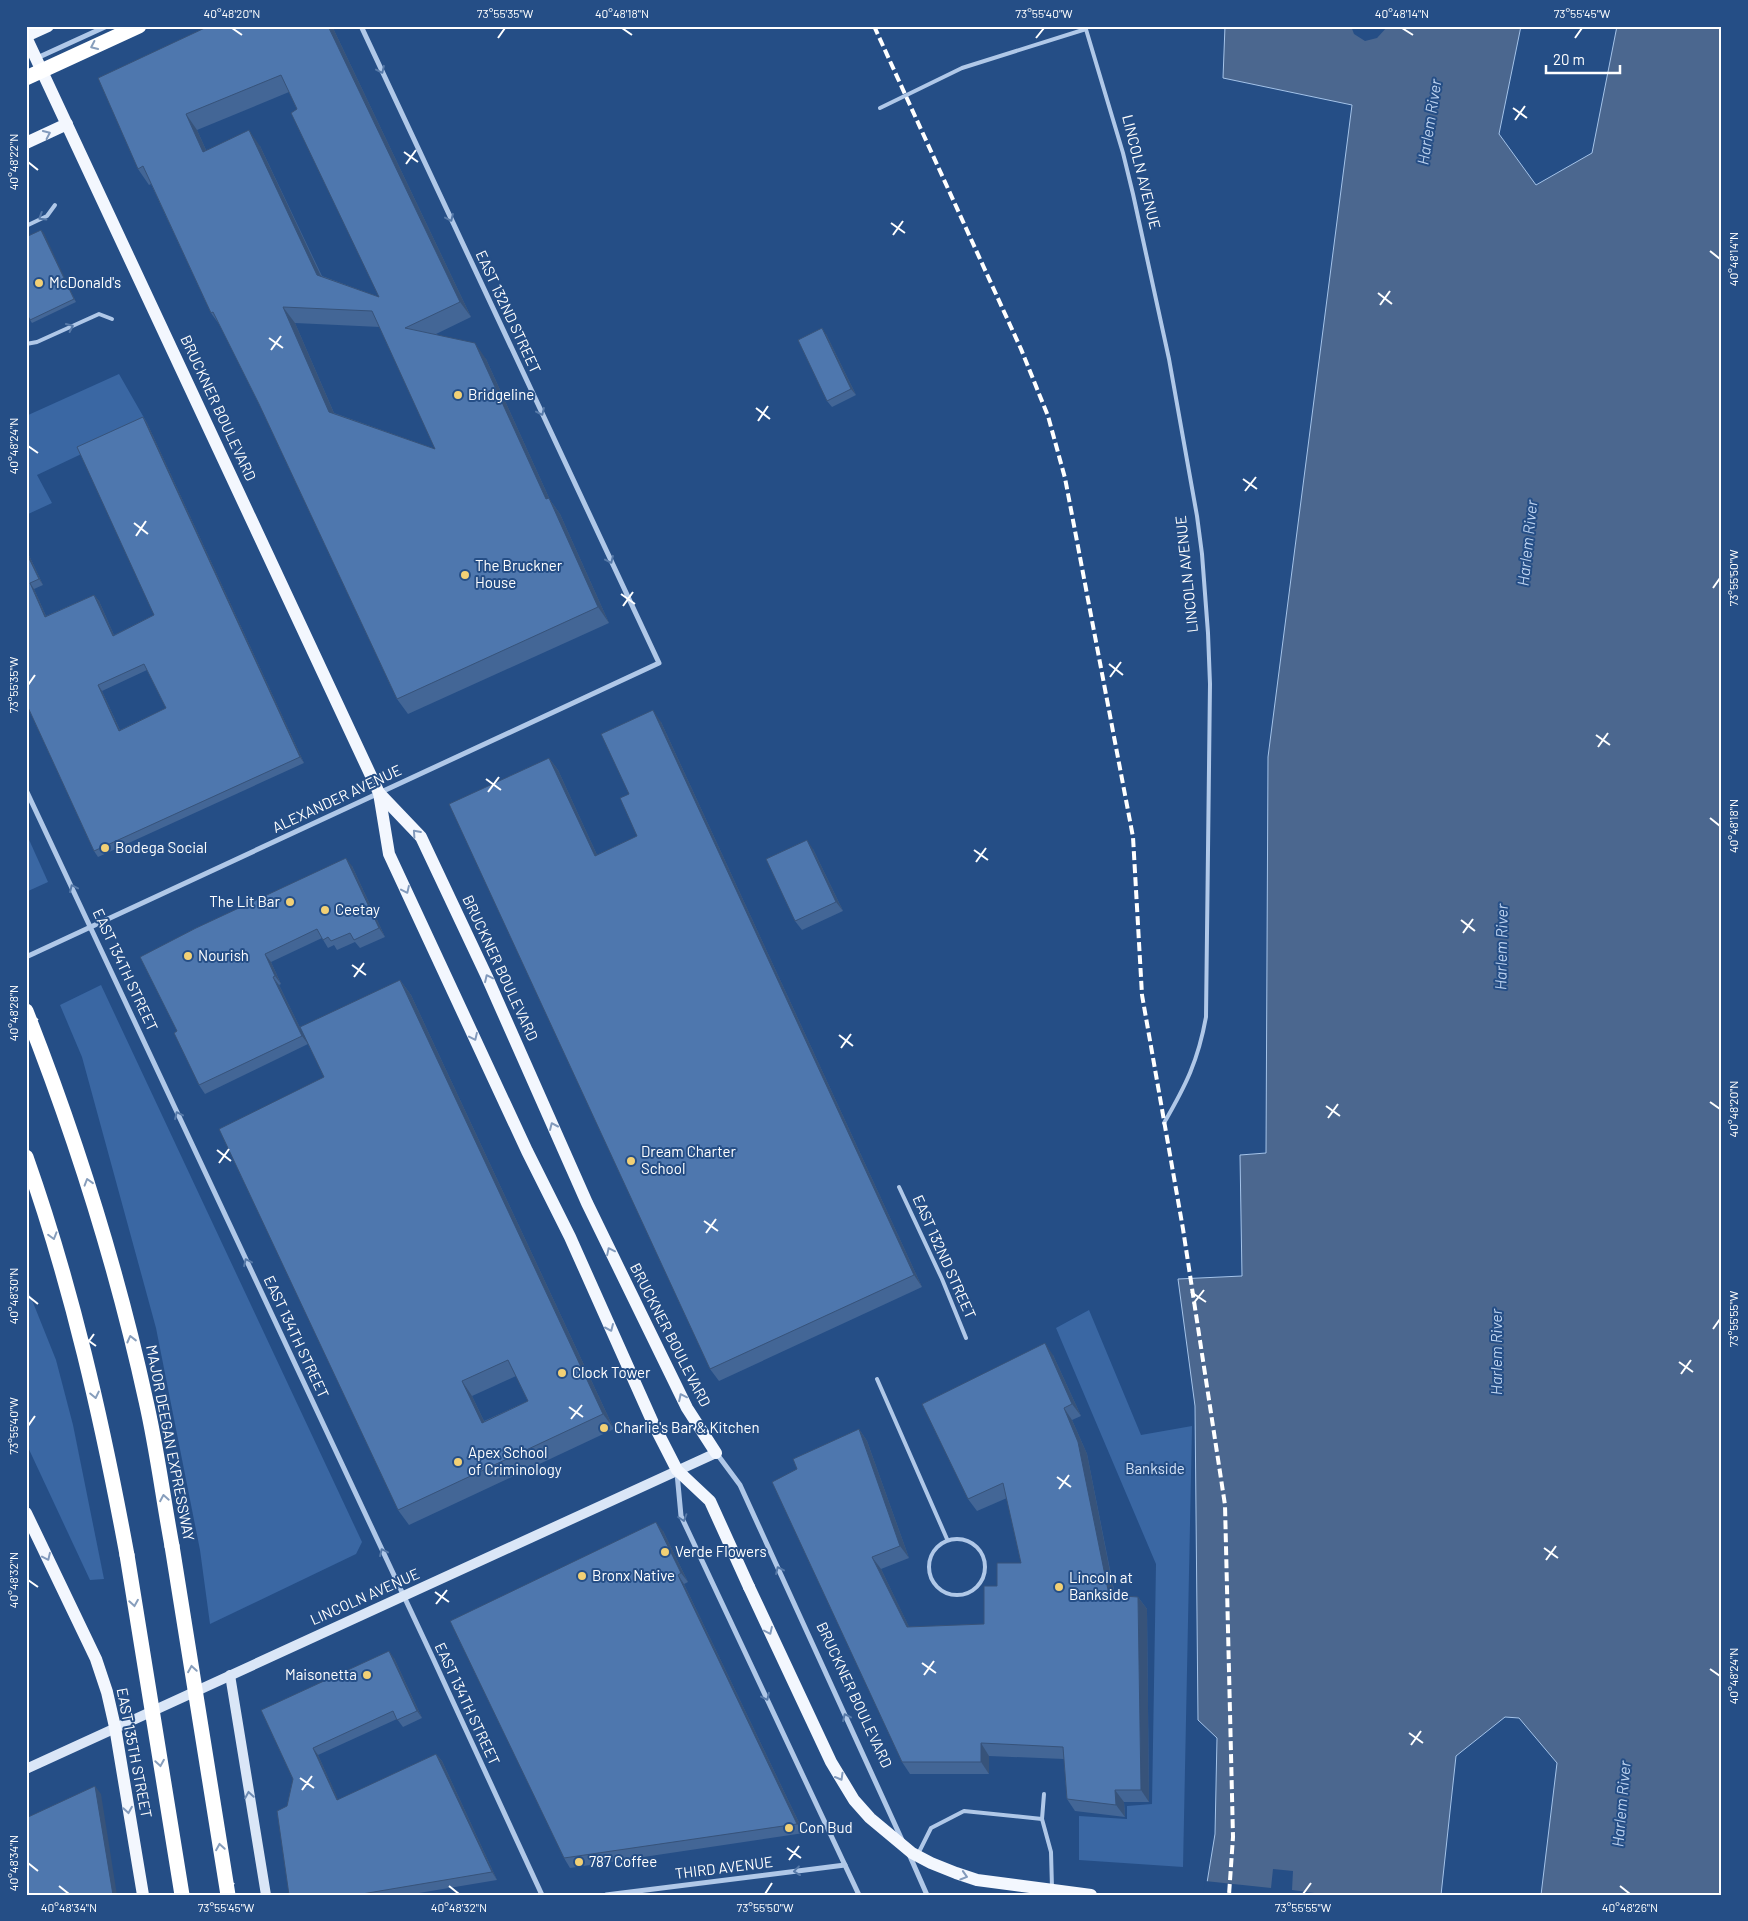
<svg xmlns="http://www.w3.org/2000/svg" width="1748" height="1921" viewBox="0 0 1748 1921" font-family="Barlow,sans-serif">
  <rect width="100%" height="100%" fill="#254e86"/>
  <g fill="#3a67a3">
    <polygon points="119,374 147,423 37,475 52,503 26,515 26,416"/>
    <polygon points="26,833 48,882 26,892"/>
    <polygon points="101,985 362,1542 356,1554 210,1624 200,1550 156,1328 82,1057 60,1005"/>
    <polygon points="26,1285 56,1360 73,1425 104,1579 90,1580 26,1443"/>
    <polygon points="1089,1310 1141,1435 1192,1426 1183,1867 1079,1860 1079,1816 1127,1819 1127,1806 1152,1804 1156,1564 1056,1328"/>
  </g>
  <polygon fill="#4b678f" stroke="#a4c3e9" points="1225,26 1521,26 1499,134 1536,185 1592,153 1617,26 1722,26 1722,1895 1541,1895 1557,1763 1519,1718 1505,1717 1456,1756 1441,1895 1205,1895 1215,1834 1217,1738 1198,1720 1195,1406 1178,1279 1242,1276 1240,1155 1266,1153 1268,757 1352,105 1223,78"/>
  <g fill="#254e86">
    <polygon points="1351,26 1388,26 1377,38 1365,41 1354,34"/>
    <polygon points="1273,1869 1293,1871 1292,1890 1329,1895 1203,1895 1205,1881 1271,1888"/>
  </g>
  <g fill="none" stroke-linecap="round" stroke-linejoin="round">
    <g stroke="#b0c8e8" stroke-width="4">
      <path d="M1085 26 1123 153 1133 194 1169 359 1197 516 1202 554 1208 633 1210 684 1206 1017C1198 1061 1186 1085 1164 1123"/>
      <polyline points="880,108 962,68 1086,29"/>
      <polyline points="26,226 47,216 55,205"/>
      <polyline points="26,344 37,342 99,314 112,319"/>
      <polyline points="899,1187 942,1279 966,1338"/>
      <polyline points="877,1379 947,1539"/>
      <circle cx="957" cy="1567" r="28"/>
      <polyline points="1044,1794 1042,1819 1051,1852 1052,1888"/>
      <polyline points="918,1854 931,1828 964,1811 1042,1819"/>
    </g>
    <g stroke="#b0c8e8" stroke-width="5">
      <polyline points="37,58 107,26"/>
      <polyline points="26,790 431,1654 542,1895"/>
      <polyline points="26,957 659,663 361,26"/>
      <polyline points="717,1454 740,1485 902,1840"/>
      <polyline points="677,1473 681,1516 859,1895"/>
      <polyline points="909,1854 927,1895"/>
      <polyline points="606,1895 845,1865"/>
    </g>
    <g stroke="#dae6f7" stroke-width="10">
      <polyline points="230,1675 266,1895"/>
      <polyline points="26,1769 716,1453"/>
    </g>
    <g stroke="#f3f7fe" stroke-width="12">
      <polyline points="26,36 48,26"/>
      <polyline points="26,37 379,793 389,854 527,1151 570,1237 653,1423 677,1470 710,1501 749,1587"/>
      <polyline points="26,143 67,124"/>
      <polyline points="379,793 421,837 487,977 587,1203 687,1408 716,1453"/>
      <polyline points="26,1513 96,1659 107,1692 115,1727 143,1895"/>
    </g>
    <g stroke="#fff" stroke-width="15">
      <path d="M26 1011C76 1138 117 1268 146 1401 157 1449 163 1498 172 1546"/>
      <path d="M26 1157C72 1287 102 1420 127 1555"/>
    </g>
    <polyline stroke="#fff" stroke-width="4" stroke-dasharray="9 4" stroke-linecap="butt" points="874,26 1021,349 1048,416 1065,478 1133,837 1142,995 1183,1229 1225,1505 1233,1837 1229,1895"/>
    <polyline stroke="#f3f7fe" stroke-width="12" points="749,1587 831,1762 854,1800 870,1818 912,1853 931,1863 956,1873 977,1880 1091,1895"/>
    <g stroke="#fff" stroke-width="15">
      <polyline points="26,78 139,26"/>
      <polyline points="172,1546 228,1895"/>
      <polyline points="127,1555 182,1895"/>
    </g>
  </g>
  <g fill="#436696" fill-rule="evenodd">
    <path d="M209 26H332L471 317 436 334 486 359 550 500 560 514 609 623 408 714 397 699 259 404 221 327 211 313 151 184 149 185 138 169ZM289 92 297 109 379 297 322 276 260 146 206 150 197 130ZM295 323 380 327 435 449 334 413Z"/>
    <polygon points="41,230 76,302 32,323 30,320"/>
    <polygon points="826,334 856,395 832,407 827,401"/>
    <path d="M147 423 304 763 98 857 94 851 26 703V549L43 585 34 589 46 616 94 595 99 601 114 635 154 615ZM147 670 166 708 120 730 102 691Z"/>
    <polygon points="661,722 922,1287 719,1381 710,1369 549,758 558,770 597,855 637,836 629,794"/>
    <polygon points="813,849 843,911 802,930 795,921"/>
    <polygon points="352,866 385,937 360,948 355,942 337,950 334,945 328,948 322,938 271,962 281,984 279,985 308,1044 205,1094 199,1085 177,1031"/>
    <path d="M400 980 411 995 614 1429 409 1525 398 1510 324 1077ZM516 1376 528 1401 484 1421 472 1396Z"/>
    <polygon points="1053,1355 1081,1416 1072,1420 1087,1454 1115,1595 1138,1597 1147,1609 1149,1802 1124,1802 1125,1817 1075,1811 1067,1799 1064,1759 989,1756 989,1774 910,1774 902,1762 797,1469 859,1429 867,1441 909,1558 881,1569 909,1627 984,1624 997,1586 1021,1563 1007,1498 977,1511 968,1499"/>
    <polygon points="663,1531 688,1582 684,1584 804,1833 570,1868 564,1858"/>
    <polygon points="394,1658 422,1718 403,1727 397,1719 318,1755 338,1800 436,1754 442,1761 497,1880 407,1895 289,1895 287,1806 293,1779 261,1710"/>
  </g>
  <g fill="#37537a">
    <polygon points="328,26 332,26 471,317 460,302"/>
    <polygon points="186,114 197,130 214,168 203,152"/>
    <polygon points="249,130 260,146 328,291 317,275"/>
    <polygon points="41,230 44,233 76,302 74,299"/>
    <polygon points="283,307 295,323 340,427 329,412"/>
    <polygon points="822,328 826,334 856,395 851,389"/>
    <polygon points="475,343 486,359 550,500 560,514 609,623 598,607 546,499"/>
    <polygon points="143,417 147,423 304,763 300,757"/>
    <polygon points="26,549 43,585 39,579 26,552"/>
    <polygon points="30,583 34,589 49,623 45,617"/>
    <polygon points="94,595 99,601 117,642 113,636"/>
    <polygon points="98,685 102,691 123,737 119,731"/>
    <polygon points="653,710 661,722 922,1287 914,1275"/>
    <polygon points="549,758 558,770 603,868 595,856"/>
    <polygon points="807,840 813,849 843,911 836,902"/>
    <polygon points="346,858 352,866 385,937 379,928"/>
    <polygon points="265,954 271,962 281,984 275,976"/>
    <polygon points="273,977 279,985 308,1044 302,1036"/>
    <polygon points="400,980 411,995 614,1429 603,1414"/>
    <polygon points="1045,1343 1053,1355 1081,1416 1072,1404"/>
    <polygon points="462,1381 472,1396 492,1438 482,1423"/>
    <polygon points="1064,1408 1072,1420 1087,1454 1117,1607 1109,1595"/>
    <polygon points="859,1429 867,1441 909,1558 900,1546"/>
    <polygon points="656,1522 663,1531 688,1582 681,1573"/>
    <polygon points="872,1557 881,1569 915,1639 907,1627"/>
    <polygon points="678,1575 684,1584 804,1833 797,1824"/>
    <polygon points="1138,1597 1147,1609 1149,1802 1141,1790"/>
    <polygon points="389,1651 394,1658 422,1718 417,1711"/>
    <polygon points="981,1743 989,1756 989,1774 981,1762"/>
    <polygon points="313,1748 318,1755 342,1808 337,1800"/>
    <polygon points="436,1754 442,1761 497,1880 492,1872"/>
    <polygon points="95,1786 101,1794 117,1895 113,1895"/>
    <polygon points="1115,1790 1124,1802 1125,1817 1116,1805"/>
  </g>
  <g fill="#4e77ae" stroke="#37537a" fill-rule="evenodd">
    <path d="M209 26H328L460 302 405 328 475 343 546 499 549 498 598 607 397 699 259 404 213 312 211 313 143 166 138 169 98 78ZM281 75 297 109 291 113 379 297 317 275 249 130 203 152 186 114ZM283 307 372 311 435 449 329 412Z"/>
    <polygon points="41,230 74,299 30,320 26,312 26,237"/>
    <polygon points="822,328 851,389 827,401 798,340"/>
    <path d="M143 417 300 757 94 851 26 703V552L39 579 30 583 45 617 94 595 113 636 154 615 77 447ZM144 664 166 708 119 731 98 685Z"/>
    <polygon points="653,710 914,1275 710,1369 449,804 549,758 595,856 637,836 620,798 629,794 601,734"/>
    <polygon points="807,840 836,902 795,921 766,859"/>
    <polygon points="346,858 379,928 354,940 350,933 331,941 328,937 323,940 317,929 265,954 275,976 273,977 302,1036 199,1085 174,1033 177,1031 140,957 196,928"/>
    <path d="M400 980 603 1414 398 1510 219 1129 324 1077 300 1027ZM508 1360 528 1401 482 1423 462 1381Z"/>
    <polygon points="1045,1343 1072,1404 1064,1408 1078,1442 1109,1595 1138,1597 1141,1790 1115,1790 1116,1805 1067,1799 1063,1747 981,1743 981,1762 902,1762 772,1482 797,1469 793,1459 859,1429 900,1546 872,1557 907,1627 984,1624 984,1586 997,1586 997,1563 1021,1563 1003,1483 968,1499 922,1404"/>
    <polygon points="656,1522 681,1573 678,1575 797,1824 564,1858 450,1621"/>
    <polygon points="389,1651 417,1711 397,1720 393,1711 313,1748 337,1800 436,1754 492,1872 356,1895 289,1895 277,1811 287,1806 293,1779 261,1710"/>
    <polygon points="95,1786 113,1895 26,1895 26,1818"/>
  </g>
  <defs><path id="oneway-chevron" d="M-2-3.5L2.5 0L-2 3.5" fill="none" stroke-width="1.6" stroke-linecap="round" stroke-linejoin="round" transform="scale(1.25)"/></defs>
  <g stroke="#879ebc">
    <use href="#oneway-chevron" transform="translate(94 46) rotate(155)"/>
    <use href="#oneway-chevron" transform="translate(88 1182) rotate(-107)"/>
    <use href="#oneway-chevron" transform="translate(53 1236) rotate(74)"/>
    <use href="#oneway-chevron" transform="translate(131 1339) rotate(-104)"/>
    <use href="#oneway-chevron" transform="translate(95 1395) rotate(78)"/>
    <use href="#oneway-chevron" transform="translate(164 1498) rotate(-100)"/>
    <use href="#oneway-chevron" transform="translate(134 1603) rotate(81)"/>
    <use href="#oneway-chevron" transform="translate(192 1669) rotate(-99)"/>
    <use href="#oneway-chevron" transform="translate(160 1763) rotate(81)"/>
    <use href="#oneway-chevron" transform="translate(220 1847) rotate(-99)"/>
  </g>
  <g stroke="#5679a8">
    <use href="#oneway-chevron" transform="translate(381 70) rotate(65)"/>
    <use href="#oneway-chevron" transform="translate(42 217) rotate(148)"/>
    <use href="#oneway-chevron" transform="translate(450 218) rotate(65)"/>
    <use href="#oneway-chevron" transform="translate(70 327) rotate(-25)"/>
    <use href="#oneway-chevron" transform="translate(541 412) rotate(65)"/>
    <use href="#oneway-chevron" transform="translate(610 560) rotate(65)"/>
    <use href="#oneway-chevron" transform="translate(73 888) rotate(-115)"/>
    <use href="#oneway-chevron" transform="translate(178 1115) rotate(-115)"/>
    <use href="#oneway-chevron" transform="translate(247 1262) rotate(-115)"/>
    <use href="#oneway-chevron" transform="translate(683 1518) rotate(72)"/>
    <use href="#oneway-chevron" transform="translate(383 1552) rotate(-115)"/>
    <use href="#oneway-chevron" transform="translate(779 1570) rotate(-115)"/>
    <use href="#oneway-chevron" transform="translate(766 1697) rotate(65)"/>
    <use href="#oneway-chevron" transform="translate(846 1717) rotate(-115)"/>
    <use href="#oneway-chevron" transform="translate(797 1871) rotate(173)"/>
  </g>
  <g stroke="#829abc">
    <use href="#oneway-chevron" transform="translate(47 134) rotate(-25)"/>
    <use href="#oneway-chevron" transform="translate(416 833) rotate(-132)"/>
    <use href="#oneway-chevron" transform="translate(406 890) rotate(65)"/>
    <use href="#oneway-chevron" transform="translate(488 978) rotate(-115)"/>
    <use href="#oneway-chevron" transform="translate(474 1037) rotate(65)"/>
    <use href="#oneway-chevron" transform="translate(553 1126) rotate(-114)"/>
    <use href="#oneway-chevron" transform="translate(610 1251) rotate(-116)"/>
    <use href="#oneway-chevron" transform="translate(610 1328) rotate(66)"/>
    <use href="#oneway-chevron" transform="translate(682 1397) rotate(-116)"/>
    <use href="#oneway-chevron" transform="translate(47 1557) rotate(65)"/>
    <use href="#oneway-chevron" transform="translate(769 1631) rotate(65)"/>
    <use href="#oneway-chevron" transform="translate(840 1777) rotate(60)"/>
    <use href="#oneway-chevron" transform="translate(128 1810) rotate(81)"/>
    <use href="#oneway-chevron" transform="translate(964 1876) rotate(17)"/>
  </g>
  <use stroke="#6d8bb3" href="#oneway-chevron" transform="translate(249 1795) rotate(-99)"/>
  <path fill="none" stroke="#fff" stroke-width="2" d="M232 28 242 35M622 28 632 35M1402 28 1413 35M498 38 505 28M1036 38 1044 28M1575 38 1582 28M1513 108 1527 118M1515 120 1525 106M404 152 418 162M28 162 38 170M406 164 416 150M891 223 905 233M893 235 903 221M1710 251 1720 259M1378 293 1392 304M1380 305 1390 291M269 338 283 348M271 350 281 336M756 408 770 419M758 421 768 406M28 446 38 453M1243 479 1257 489M1245 491 1256 477M134 523 148 534M136 536 146 521M1713 588 1720 578M621 594 635 604M623 606 633 592M1109 664 1123 675M1110 677 1121 662M28 685 35 675M1596 735 1610 745M1598 747 1608 733M486 779 501 790M488 792 499 777M1710 818 1720 826M974 850 988 860M976 862 986 848M1461 920 1475 931M1463 933 1473 919M352 965 366 975M354 977 364 963M28 1013 38 1020M839 1035 853 1046M841 1048 851 1034M1710 1102 1720 1109M1326 1106 1340 1116M1328 1118 1338 1104M217 1150 231 1161M219 1163 229 1149M704 1221 718 1231M706 1233 716 1219M1191 1292 1206 1302M28 1296 38 1304M1193 1304 1204 1290M1713 1329 1720 1319M82 1336 96 1346M84 1348 94 1334M1679 1362 1693 1372M1681 1374 1691 1360M569 1407 583 1417M571 1419 582 1405M28 1426 35 1416M1057 1477 1071 1487M1059 1489 1069 1475M1544 1548 1558 1558M1546 1560 1556 1546M28 1580 38 1587M435 1592 449 1602M436 1604 447 1590M922 1663 936 1673M1710 1669 1720 1676M924 1675 934 1661M1409 1733 1423 1743M1411 1745 1421 1731M300 1778 314 1788M302 1790 312 1776M787 1848 801 1858M789 1860 799 1846M28 1863 38 1871M59 1886 69 1894M449 1886 459 1894M1620 1886 1630 1894M226 1894 234 1883M765 1894 772 1883M1303 1894 1311 1883"/>
  <g fill="#f2d075" stroke="#254e86" stroke-width="2">
    <circle cx="39" cy="283" r="5"/>
    <circle cx="458" cy="395" r="5"/>
    <circle cx="465" cy="575" r="5"/>
    <circle cx="105" cy="848" r="5"/>
    <circle cx="290" cy="902" r="5"/>
    <circle cx="325" cy="910" r="5"/>
    <circle cx="188" cy="956" r="5"/>
    <circle cx="631" cy="1161" r="5"/>
    <circle cx="562" cy="1373" r="5"/>
    <circle cx="604" cy="1428" r="5"/>
    <circle cx="458" cy="1462" r="5"/>
    <circle cx="665" cy="1552" r="5"/>
    <circle cx="582" cy="1576" r="5"/>
    <circle cx="1059" cy="1587" r="5"/>
    <circle cx="367" cy="1675" r="5"/>
    <circle cx="789" cy="1828" r="5"/>
    <circle cx="579" cy="1862" r="5"/>
  </g>
  <g text-anchor="middle" stroke-width="4" stroke-linejoin="round" paint-order="stroke">
    <g font-size="15" fill="#fff" stroke="#254e86">
      <text transform="translate(1141 172) rotate(76)" y="5">LINCOLN AVENUE</text>
      <text transform="translate(508 312) rotate(65)" y="5">EAST 132ND STREET</text>
      <text transform="translate(218 408) rotate(65)" y="5">BRUCKNER BOULEVARD</text>
      <text transform="translate(1187 574) rotate(-96)" y="5">LINCOLN AVENUE</text>
      <text transform="translate(337 799) rotate(-25)" y="5">ALEXANDER AVENUE</text>
      <text transform="translate(500 968) rotate(65)" y="5">BRUCKNER BOULEVARD</text>
      <text transform="translate(125 970) rotate(65)" y="5">EAST 134TH STREET</text>
      <text transform="translate(944 1257) rotate(66)" y="5">EAST 132ND STREET</text>
      <text transform="translate(670 1335) rotate(63)" y="5">BRUCKNER BOULEVARD</text>
      <text transform="translate(296 1337) rotate(65)" y="5">EAST 134TH STREET</text>
      <text transform="translate(170 1443) rotate(79)" y="5">MAJOR DEEGAN EXPRESSWAY</text>
      <text transform="translate(365 1597) rotate(-24)" y="5">LINCOLN AVENUE</text>
      <text transform="translate(854 1695) rotate(65)" y="5">BRUCKNER BOULEVARD</text>
      <text transform="translate(467 1704) rotate(65)" y="5">EAST 134TH STREET</text>
      <text transform="translate(134 1753) rotate(79)" y="5">EAST 135TH STREET</text>
      <text transform="translate(724 1868) rotate(-7)" y="5">THIRD AVENUE</text>
    </g>
    <g font-size="15" fill="#fff" stroke="#254e86" text-anchor="start">
      <text x="49" y="288">McDonald's</text>
      <text x="468" y="400">Bridgeline</text>
      <text x="475" y="571">The Bruckner<tspan x="475" dy="17">House</tspan></text>
      <text x="115" y="853">Bodega Social</text>
      <text x="280" y="907" text-anchor="end">The Lit Bar</text>
      <text x="335" y="915">Ceetay</text>
      <text x="198" y="961">Nourish</text>
      <text x="641" y="1157">Dream Charter<tspan x="641" dy="17">School</tspan></text>
      <text x="572" y="1378">Clock Tower</text>
      <text x="614" y="1433">Charlie's Bar &amp; Kitchen</text>
      <text x="468" y="1458">Apex School<tspan x="468" dy="17">of Criminology</tspan></text>
      <text x="675" y="1557">Verde Flowers</text>
      <text x="592" y="1581">Bronx Native</text>
      <text x="1069" y="1583">Lincoln at<tspan x="1069" dy="17">Bankside</tspan></text>
      <text x="357" y="1680" text-anchor="end">Maisonetta</text>
      <text x="799" y="1833">Con Bud</text>
      <text x="589" y="1867">787 Coffee</text>
    </g>
    <g font-size="15" fill="#d4e3f7" stroke="#254e86">
      <text x="1155" y="1474">Bankside</text>
    </g>
    <g font-size="16" font-style="italic" fill="#bcd2f0" stroke="#254e86">
      <text transform="translate(1429 122) rotate(-81)" y="6">Harlem River</text>
      <text transform="translate(1527 543) rotate(-84)" y="6">Harlem River</text>
      <text transform="translate(1501 947) rotate(-89)" y="6">Harlem River</text>
      <text transform="translate(1496 1352) rotate(-90)" y="6">Harlem River</text>
      <text transform="translate(1621 1804) rotate(-85)" y="6">Harlem River</text>
    </g>
  </g>
  <rect width="1748" height="1921" fill="none" stroke="#254e86" stroke-width="55"/>
  <path d="M1546 65v8h74v-8" fill="none" stroke="#ffffff" stroke-width="2.5"/>
  <text x="1553" y="65" font-size="15" fill="#ffffff" stroke="#254e86" stroke-width="4" paint-order="stroke">20 m</text>
  <rect x="28" y="28" width="1692" height="1866" fill="none" stroke="#fff" stroke-width="2"/>
  <g font-size="12" text-anchor="middle" fill="#fff">
    <text x="232" y="18">40°48'20"N</text>
    <text x="505" y="18">73°55'35"W</text>
    <text x="622" y="18">40°48'18"N</text>
    <text x="1044" y="18">73°55'40"W</text>
    <text x="1402" y="18">40°48'14"N</text>
    <text x="1582" y="18">73°55'45"W</text>
    <text transform="translate(14 162) rotate(-90)" y="4">40°48'22"N</text>
    <text transform="translate(1734 259) rotate(-90)" y="4">40°48'14"N</text>
    <text transform="translate(14 446) rotate(-90)" y="4">40°48'24"N</text>
    <text transform="translate(1734 578) rotate(-90)" y="4">73°55'50"W</text>
    <text transform="translate(14 685) rotate(-90)" y="4">73°55'35"W</text>
    <text transform="translate(1734 826) rotate(-90)" y="4">40°48'18"N</text>
    <text transform="translate(14 1013) rotate(-90)" y="4">40°48'28"N</text>
    <text transform="translate(1734 1109) rotate(-90)" y="4">40°48'20"N</text>
    <text transform="translate(14 1296) rotate(-90)" y="4">40°48'30"N</text>
    <text transform="translate(1734 1319) rotate(-90)" y="4">73°55'55"W</text>
    <text transform="translate(14 1426) rotate(-90)" y="4">73°55'40"W</text>
    <text transform="translate(14 1580) rotate(-90)" y="4">40°48'32"N</text>
    <text transform="translate(1734 1676) rotate(-90)" y="4">40°48'24"N</text>
    <text transform="translate(14 1863) rotate(-90)" y="4">40°48'34"N</text>
    <text x="69" y="1912">40°48'34"N</text>
    <text x="226" y="1912">73°55'45"W</text>
    <text x="459" y="1912">40°48'32"N</text>
    <text x="765" y="1912">73°55'50"W</text>
    <text x="1303" y="1912">73°55'55"W</text>
    <text x="1630" y="1912">40°48'26"N</text>
  </g>
</svg>
